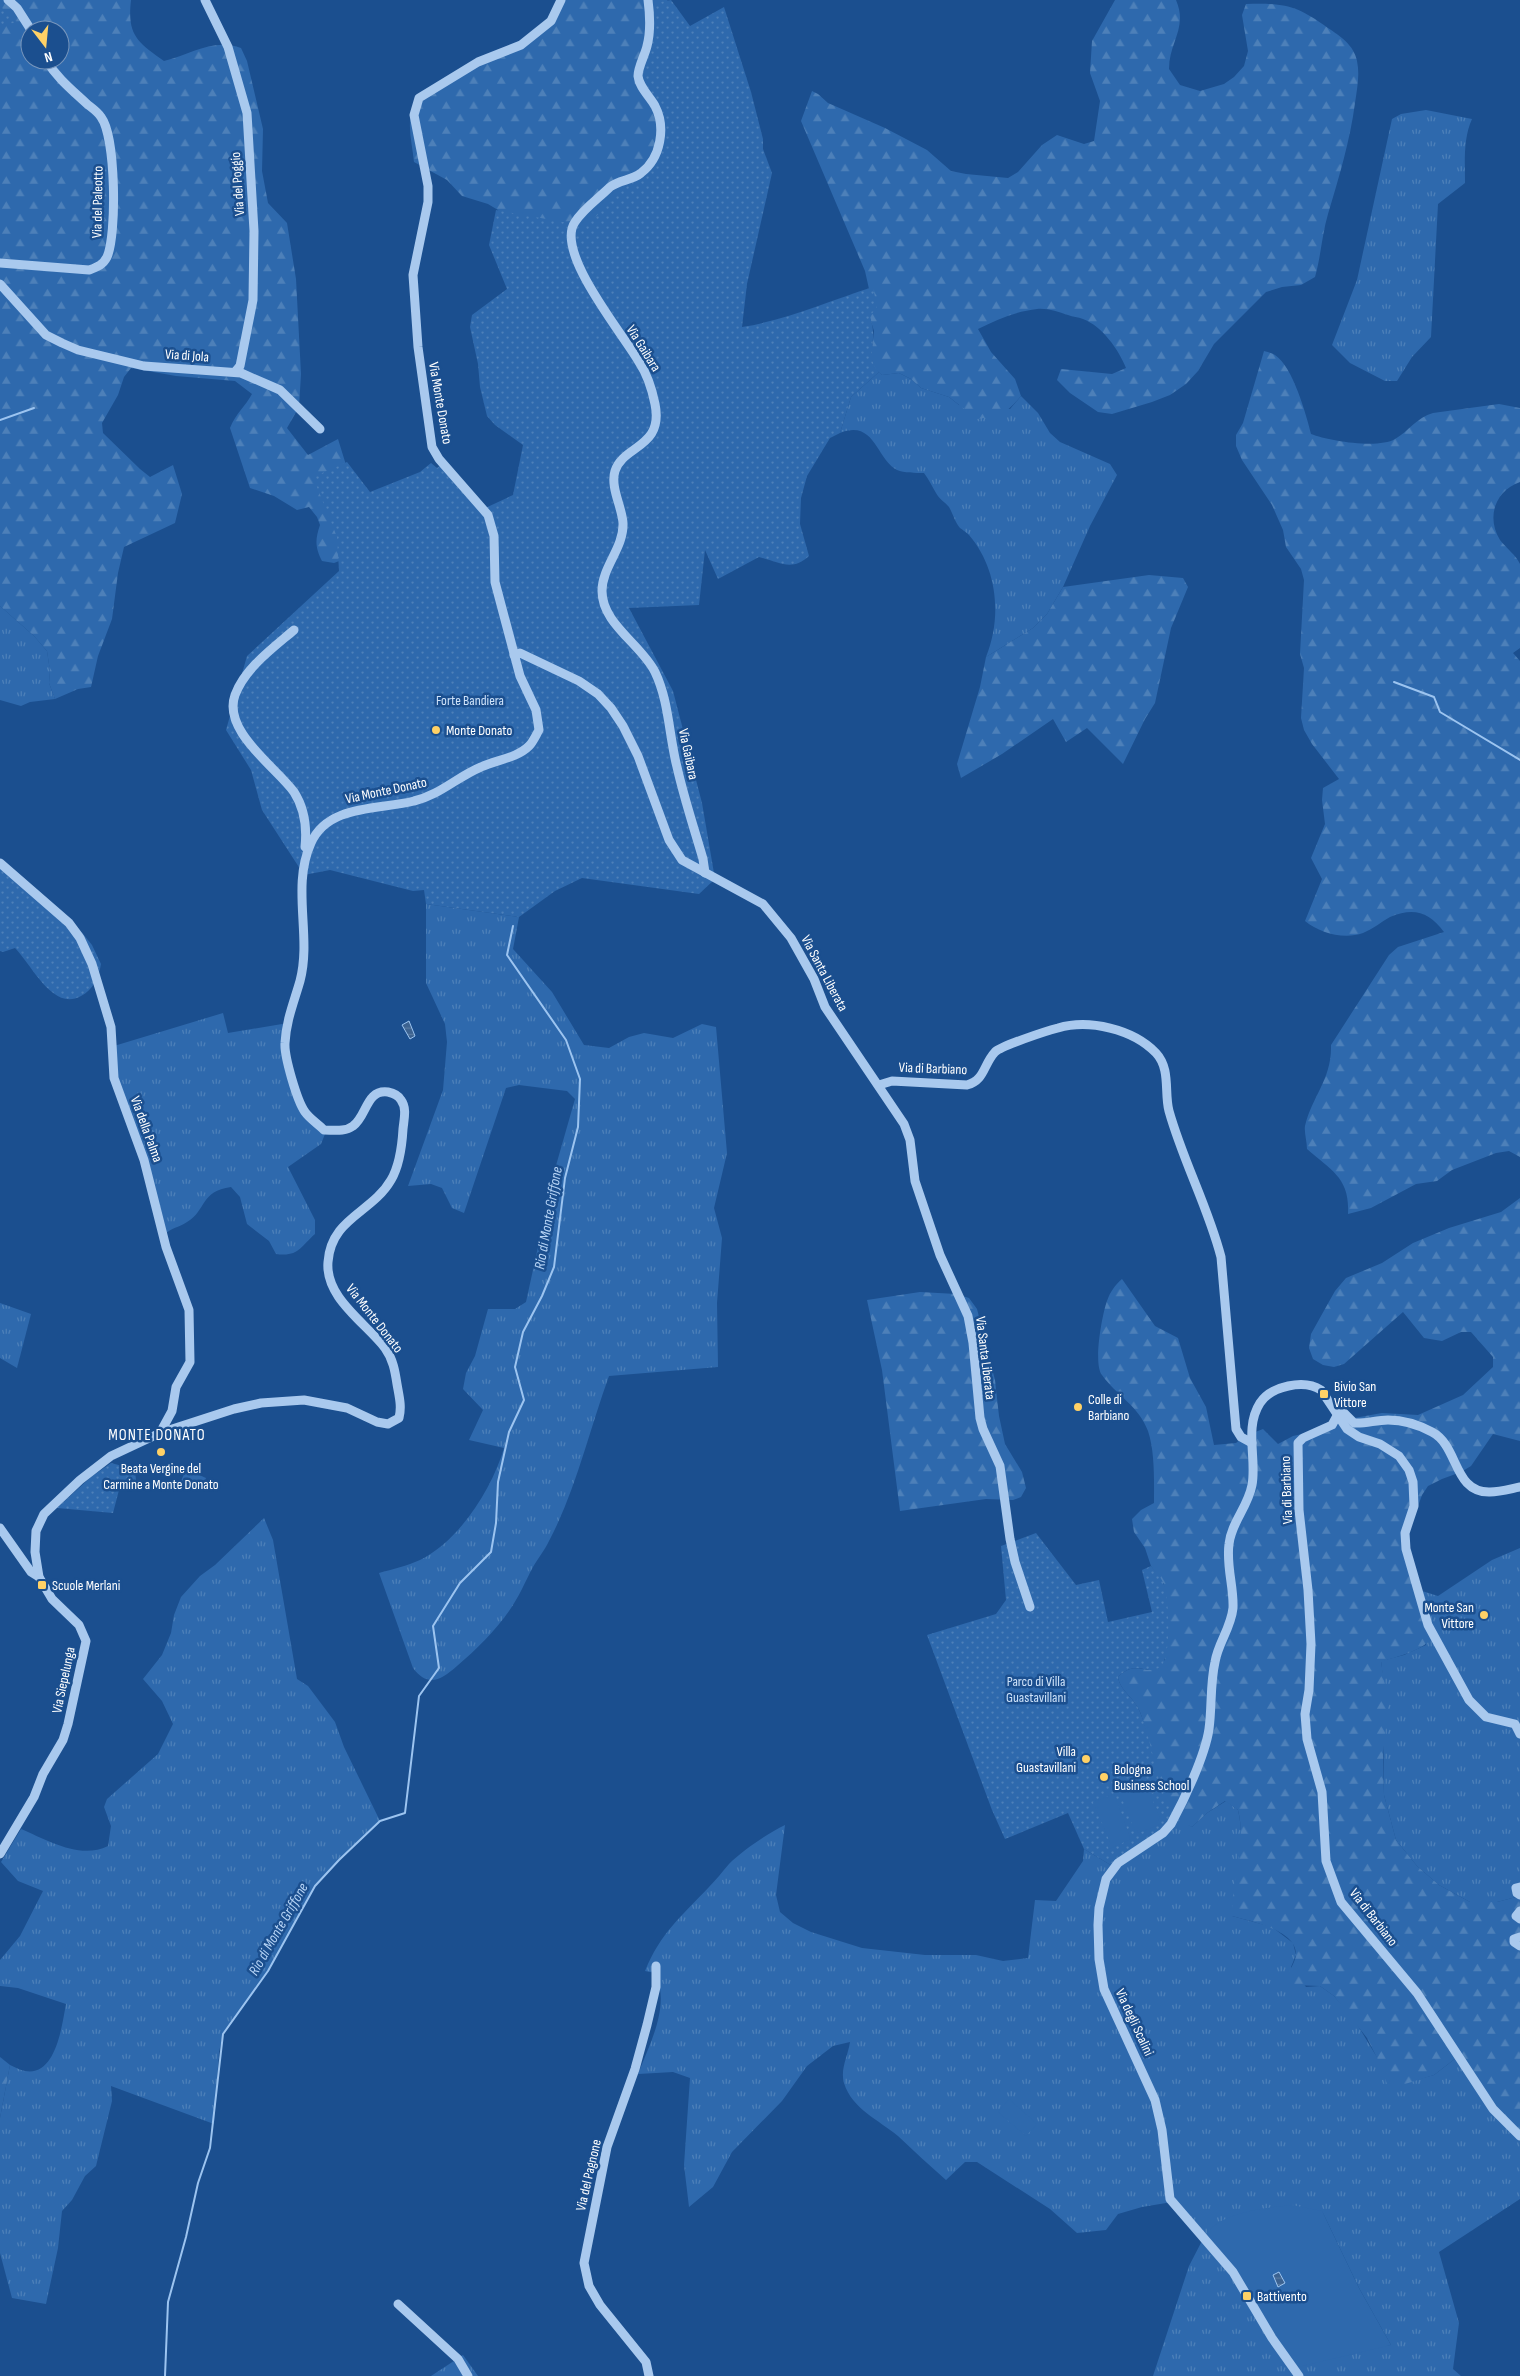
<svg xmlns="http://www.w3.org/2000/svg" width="1520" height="2376" viewBox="0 0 1520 2376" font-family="'Sofia Sans Condensed',sans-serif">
  <defs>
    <pattern id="grass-tufts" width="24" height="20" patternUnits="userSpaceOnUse" patternTransform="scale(1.25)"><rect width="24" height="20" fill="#2e69ad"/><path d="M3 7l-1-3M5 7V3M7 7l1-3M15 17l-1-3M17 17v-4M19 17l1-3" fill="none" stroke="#4d80b9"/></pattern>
    <pattern id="forest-firs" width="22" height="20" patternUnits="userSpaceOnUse" patternTransform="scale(1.25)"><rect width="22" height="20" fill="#2e69ad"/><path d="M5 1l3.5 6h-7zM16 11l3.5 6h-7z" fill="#4d80b9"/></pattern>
    <pattern id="park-dots" width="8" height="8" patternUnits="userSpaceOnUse" patternTransform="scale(1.25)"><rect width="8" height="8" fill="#2e69ad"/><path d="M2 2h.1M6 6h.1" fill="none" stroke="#4d80b9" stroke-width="1.8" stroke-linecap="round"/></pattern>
    <pattern id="water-rules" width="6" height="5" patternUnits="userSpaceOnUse" patternTransform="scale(1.25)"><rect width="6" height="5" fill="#3c6290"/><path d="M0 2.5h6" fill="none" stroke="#597aa1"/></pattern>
  </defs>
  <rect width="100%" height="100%" fill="#1b4f8f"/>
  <g fill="url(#grass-tufts)" fill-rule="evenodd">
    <path d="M1426 110 1472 119C1463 139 1465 161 1465 183L1438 204 1431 337 1412 357 1397 381H1385L1350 363 1332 345 1357 280 1392 119 1401 114Z"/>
    <path d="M879 372 882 375 899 373 911 379 921 388 949 397 959 405 1010 409 1021 396 1038 413 1050 433 1060 442 1110 464 1117 475 1090 526 1063 587 1047 614 1033 628 986 657C1002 617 998 569 969 535 966 532 963 530 960 528 955 522 953 514 949 507 945 502 939 499 936 493 932 486 929 480 924 473 916 473 904 473 897 470 876 459 875 419 840 433L851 397Z"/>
    <polygon points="0,606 34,636 47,651 50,671 49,683 55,699 30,702 21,706 0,700"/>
    <path d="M426 904 519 917 513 949 552 992 584 1045 609 1048 629 1037 644 1033 673 1038 702 1024 716 1027 727 1153 714 1208 722 1238 717 1303 718 1367 609 1376C589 1431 576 1490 549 1541 545 1550 538 1558 533 1567 525 1582 519 1597 509 1611 495 1631 476 1650 457 1666 441 1680 428 1688 413 1668L379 1573C393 1569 407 1566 420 1560 459 1541 492 1489 504 1448L469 1440 483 1410 463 1389 466 1373 475 1356 488 1309H515L526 1302 555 1169 575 1099 567 1091 519 1085 506 1088 464 1213 452 1208 442 1188 431 1184 408 1186 443 1090 447 1042 445 1024 426 983Z"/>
    <path d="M223 1013 228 1033 288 1023 286 1041 296 1092 325 1134 321 1144 288 1167 315 1220V1234C300 1247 299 1257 276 1254L269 1241 247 1224 240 1197 231 1187C200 1191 207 1210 187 1222 178 1228 172 1227 164 1235L117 1082 114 1046Z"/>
    <polygon points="0,1303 31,1314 17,1368 0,1358"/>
    <path d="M264 1518 273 1540 297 1679 308 1686 335 1722 344 1747 380 1821 339 1860 315 1886 268 1971 223 2034 219 2052 214 2124 111 2086 112 2101 96 2166 85 2176 72 2200 62 2211 58 2248 46 2304 12 2298 0 2253V2118L10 2065C15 2067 20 2070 25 2071 56 2077 62 2025 66 2004L18 1988 0 1986V1960L20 1936 43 1891 18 1881 1 1862 21 1829C47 1840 80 1860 108 1846L111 1826 104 1807 107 1799 158 1754 173 1724 162 1701 143 1679 162 1655 171 1633 174 1615 181 1597 200 1576 215 1565Z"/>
    <polygon points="1520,1548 1520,1896 1497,1902 1470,1902 1439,1885 1417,1866 1396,1840 1384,1795 1383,1678 1381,1661 1404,1655 1426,1645 1419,1590 1438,1596 1492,1560"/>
    <path d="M1226 1801 1238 1810C1246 1844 1237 1881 1232 1916L1272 1927 1293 1943 1296 1955 1291 1967 1306 1987 1320 1986 1334 1996 1354 2019 1378 2059 1412 2081 1434 2075 1456 2058 1520 2133V2199L1439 2252 1459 2323 1453 2369 1461 2376H1153L1189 2266 1204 2237 1172 2202 1142 2207 1118 2214 1106 2230 1077 2233 1050 2209 977 2162H965L946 2180C930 2166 914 2151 898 2136 879 2120 852 2109 844 2083 840 2069 848 2056 850 2042L833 2046 807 2066 782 2101 732 2152 713 2187 689 2207 684 2165 690 2078 673 2072 638 2074C650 2043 671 2005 655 1973L645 1971C661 1932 681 1917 709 1887 716 1880 722 1872 729 1864 743 1850 767 1834 785 1825L776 1895 780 1912 793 1923 811 1932 862 1948 925 1955H976L1003 1961 1028 1958 1035 1900 1056 1901 1083 1861 1084 1849 1114 1867 1175 1817 1192 1827 1207 1813ZM1322 2211 1359 2288 1391 2345 1381 2346Z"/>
    <polygon points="463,2355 478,2376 431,2376"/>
  </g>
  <g fill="url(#forest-firs)" fill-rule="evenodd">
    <path d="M0 0H131C127 35 137 42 164 61 192 54 213 38 241 48L247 61 263 129 262 171 268 203 287 223 296 279 301 374 299 407 287 428 308 455 338 439 346 465 347 558 334 563 322 561C315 547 315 540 320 525L317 517 309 507 297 510 274 496 250 488 230 428C236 413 245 407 252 394L235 381 176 376 131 368 124 377 118 395 102 423 103 433 140 469 150 477 173 465 182 494 175 523 124 547 118 573 112 619 98 656 91 687 78 689 55 699 49 683 50 671 47 651 34 636 0 606ZM30 30H60V60H30Z"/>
    <path d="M559 0H668L653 12 662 147 588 231 500 217 498 210 488 204 462 196 447 180 414 162C412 140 404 118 418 100L538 33Z"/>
    <path d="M1115 0H1176C1188 28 1169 42 1169 69L1180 85 1200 91 1224 84 1234 77 1244 66 1248 51 1242 15 1246 4C1285 3 1296 5 1328 28 1340 36 1354 45 1357 61 1360 75 1357 89 1355 103 1350 141 1339 177 1328 214 1322 234 1321 256 1315 277L1301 285 1282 287 1266 292 1214 344 1198 371 1186 384 1170 395 1152 402 1112 414 1098 412 1070 393 1057 380 1061 369 1112 374 1126 368C1119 350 1102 326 1083 319 1078 317 1073 317 1068 315 1058 312 1048 308 1037 309 1017 311 996 320 978 329L991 352 1015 379 1021 396C1006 414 1000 416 977 419L949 397 921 388 911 379 899 373 882 375 874 368 871 356 874 331 869 315 871 298 865 271 801 121 812 91 818 94 828 103 885 128 927 150 951 171 966 174 1008 178 1018 172 1042 145 1057 135 1084 144 1094 141 1100 101 1090 73 1092 41Z"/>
    <path d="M1264 351C1267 352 1272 353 1275 355 1293 367 1306 414 1311 434 1328 441 1379 449 1395 439 1409 431 1417 417 1433 413L1499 404 1520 408V482C1495 491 1486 517 1500 540 1506 548 1516 555 1520 564 1520 572 1520 635 1520 648L1513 653 1520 661V1157L1509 1151 1496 1153 1452 1170 1437 1181 1416 1184 1371 1208 1348 1214C1350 1178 1332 1171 1307 1149 1307 1142 1304 1132 1305 1126 1312 1096 1332 1079 1331 1045L1389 955 1398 947 1444 932C1429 912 1414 907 1390 917 1381 922 1373 929 1363 933 1344 940 1320 933 1305 921L1322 879 1311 858 1325 824 1322 800 1323 788 1339 779 1312 744 1304 730 1301 718 1304 668 1300 654 1304 580 1301 569 1286 547 1283 530 1272 505 1242 460 1236 446V435L1243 423Z"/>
    <polygon points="1149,575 1183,578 1188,587 1171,628 1155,703 1145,719 1123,764 1087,728 1066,742 1053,719 1002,754 961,778 957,764 980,687 986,657 1033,628 1047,614 1063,587"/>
    <path d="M1520 1198V1441L1493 1434 1471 1466 1461 1472 1442 1479 1428 1486 1422 1495 1411 1526 1407 1543 1433 1637C1419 1653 1400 1655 1381 1662L1388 1703 1383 1756 1384 1795 1396 1840 1417 1866 1439 1885 1470 1902H1497L1520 1896V2133L1498 2111 1456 2058 1434 2075 1389 2089 1378 2060 1367 2038 1334 1996 1320 1986 1292 1985 1287 1976C1290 1970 1296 1960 1296 1954 1296 1930 1250 1921 1232 1916 1231 1880 1247 1846 1238 1810L1225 1801 1207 1813 1192 1827C1188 1825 1182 1823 1178 1821 1158 1807 1150 1736 1140 1712 1135 1698 1120 1691 1118 1677 1128 1667 1135 1667 1148 1670L1165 1660 1164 1584 1151 1566 1145 1548 1134 1532 1132 1519 1141 1510 1154 1503C1154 1480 1155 1452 1148 1431 1139 1406 1116 1395 1102 1375 1093 1364 1102 1315 1107 1301 1110 1292 1115 1285 1122 1279L1155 1326 1178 1338 1190 1378 1206 1407 1214 1445 1236 1443 1243 1437 1263 1429 1278 1444 1293 1436 1316 1431 1343 1420 1382 1413 1418 1415 1463 1395 1493 1367V1357L1471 1332H1461L1442 1341 1424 1338 1403 1312 1344 1364 1334 1367 1323 1365 1313 1359 1309 1348 1311 1334 1321 1316 1335 1291 1346 1278 1382 1263 1413 1243 1449 1228 1501 1212Z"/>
    <polygon points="920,1292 956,1294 969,1298 977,1309 995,1380 999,1416 1005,1444 1022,1472 1026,1488 1021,1497 1013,1500 986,1499 900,1511 882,1370 867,1300"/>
    <polygon points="0,2057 10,2065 0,2118"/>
  </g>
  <g fill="url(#park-dots)">
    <path d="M671 0 690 26 724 7 751 92 763 139V149L772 173 747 284 742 327C787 320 829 301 873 287L877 307 870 316C871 321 873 327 873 332 874 346 867 361 879 372L851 397 840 433 830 438 807 476 801 498 800 524 809 556C792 572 779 562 759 557L718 579 705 550 699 605 629 608 673 691 702 803 715 879 699 894 582 878 555 891 519 917 426 904 424 890 413 891 330 870 304 875 262 810 251 770 226 730 247 656 339 571 337 537 313 477 347 462 370 492 420 472 431 463 437 468 441 465 481 510 513 495 523 445 495 425 487 416 480 387 478 364 470 327 472 315 507 289 489 245 496 210 586 226 658 156 664 132 641 75 649 46 654 3Z"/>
    <polygon points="0,6 16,22 0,27"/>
    <path d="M0 859 79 929 92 945 101 964C99 977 93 990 81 996 53 1012 32 965 15 948L3 952 0 951Z"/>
    <polygon points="111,1463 130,1468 135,1472 136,1480 119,1490 113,1513 57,1508 91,1477"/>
    <path d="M1036 1533 1076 1585 1099 1580 1108 1622 1152 1612 1142 1570 1151 1566C1155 1571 1162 1578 1164 1585 1169 1598 1172 1659 1160 1667 1146 1677 1138 1658 1118 1677 1120 1691 1135 1698 1140 1712 1154 1746 1155 1785 1175 1817L1171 1824 1114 1867 1084 1849 1068 1813 1005 1839 992 1810 927 1635 996 1614 1006 1600 1001 1546Z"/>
  </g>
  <g fill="#2e69ad">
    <polygon points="186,1469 206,1478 201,1491 181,1481"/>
    <polygon points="1142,1775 1160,1818 1158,1820 1161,1824 1138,1833 1137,1830 1135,1831 1119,1791 1135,1784 1133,1779"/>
    <polygon points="1114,1794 1130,1837 1129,1840 1109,1849 1107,1845 1110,1842 1093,1802"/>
    <polygon points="1009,2099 1037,2124 1026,2136 998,2112"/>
    <path d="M1292 2205 1322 2211 1359 2288 1391 2345 1294 2368 1241 2286 1204 2237C1219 2212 1265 2208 1292 2205Z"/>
  </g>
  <g fill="url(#water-rules)" stroke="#9cc4f0">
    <polygon points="409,1021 415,1036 410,1039 402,1025"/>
    <polygon points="1279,2272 1285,2283 1278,2287 1273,2275"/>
  </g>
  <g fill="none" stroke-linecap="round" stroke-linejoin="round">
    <g stroke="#9cc4f0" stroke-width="2">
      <polyline points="0,420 34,408"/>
      <polyline points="1394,682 1434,697 1440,712 1520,760"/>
      <polyline points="165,2376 168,2302 186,2237 198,2183 210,2148 223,2034 268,1971 315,1886 339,1860 380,1821 405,1813 419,1696 439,1668 433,1626 460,1583 491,1552 496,1523 498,1482 509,1432 524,1400 515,1367 523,1332 542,1296 554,1267 565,1178 578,1127 580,1079 566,1040 507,955 513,926"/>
    </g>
    <g stroke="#a9c9ee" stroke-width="9">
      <polyline points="8,0 17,8 31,30"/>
      <polyline points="205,0 228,47 247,113 254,231 253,300 240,366 235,372"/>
      <path d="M648 0C650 15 651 31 647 46 645 55 638 67 638 76 639 87 650 97 655 106 666 127 661 158 641 173 633 180 619 180 610 187 599 198 583 209 575 222 554 252 624 335 639 362 647 374 652 389 655 404 664 448 623 445 615 471 610 487 622 507 623 523 624 548 602 567 602 591 602 624 641 644 655 672 669 701 669 736 677 767 684 798 694 828 703 859L705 873"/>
      <path d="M0 263 89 270C97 267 103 265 107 257 117 235 116 137 101 117 98 112 92 108 87 104 72 90 57 78 46 60"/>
      <polyline points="0,284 46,335 62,343 78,350 144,366 241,373 280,390 320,429"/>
      <path d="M294 630C273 648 245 668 235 695 222 731 276 767 294 792 305 809 307 828 305 847"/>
      <polyline points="514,655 520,653 579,681 598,694 611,708 623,726 638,756 669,840 682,860 763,904 791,938 814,979 825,1007 904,1124 910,1140 915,1181 940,1255 968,1316 973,1343 980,1418 983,1429 1000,1466 1010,1539 1015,1562 1030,1607"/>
      <polyline points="0,863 69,923 80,938 92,964 111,1027 114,1078 144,1160 166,1247 189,1310 190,1362 176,1387 172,1411 160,1433"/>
      <path d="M879 1085 892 1081 967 1085C985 1080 983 1065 995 1052 1001 1046 1046 1031 1058 1028 1089 1019 1133 1029 1156 1053 1171 1069 1164 1093 1169 1111 1183 1161 1208 1207 1221 1257L1236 1429 1241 1437 1252 1443"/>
      <polyline points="1338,1414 1332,1425 1303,1438 1298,1443 1299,1510 1308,1590 1311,1644 1309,1690 1305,1714 1307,1739 1322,1792 1326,1861 1341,1902 1417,1993 1493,2109 1520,2136"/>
      <path d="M1338 1414 1343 1412 1354 1423C1365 1424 1376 1420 1388 1420 1403 1420 1419 1425 1432 1432 1459 1446 1453 1493 1490 1492 1500 1492 1510 1489 1520 1487"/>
      <polyline points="0,1528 31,1572 39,1577"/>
      <path d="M0 1854 34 1797 43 1774 63 1740 68 1724 86 1641 79 1625 52 1599 39 1577 35 1552 36 1531 44 1514 80 1480 111 1456 160 1433 234 1409 261 1403 304 1400 347 1408 377 1422 388 1424 399 1418C402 1406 399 1396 397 1384 395 1371 393 1359 385 1348 366 1323 325 1298 328 1262 331 1218 372 1213 391 1180 400 1165 402 1146 403 1129 404 1119 407 1108 401 1100 398 1095 393 1093 388 1092 366 1089 367 1116 353 1126 345 1132 334 1130 324 1130 318 1124 309 1118 305 1112 297 1101 284 1056 285 1043 286 1021 294 1002 300 981 312 936 291 887 311 843 328 804 380 810 414 801 440 795 457 777 481 767 496 760 517 758 529 746 533 742 536 735 539 730L536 710 520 676 495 582 494 536 488 515 439 459 432 447 418 347 413 275 428 202V186L414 115 419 98 478 62 521 45 551 21 561 0"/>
      <polyline points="1520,1887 1516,1888 1517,1893 1520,1895"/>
      <polyline points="1520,1911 1516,1916 1520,1919"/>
      <polyline points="1520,1937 1514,1939 1514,1942 1520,1946"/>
      <polyline points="398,2304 458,2359 468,2376"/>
      <polyline points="649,2376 646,2362 600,2305 589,2286 584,2263 607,2147 635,2069 647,2025 656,1987 656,1966"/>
      <path d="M1299 2376 1272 2338 1233 2272 1170 2199 1162 2130 1155 2100 1104 1989 1099 1959 1098 1925 1099 1908 1106 1879 1118 1863 1163 1833 1171 1824C1184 1800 1205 1756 1209 1729 1212 1707 1210 1684 1215 1662 1218 1643 1231 1628 1233 1608 1234 1587 1226 1566 1229 1544 1231 1523 1248 1507 1252 1485 1257 1459 1244 1428 1260 1403 1271 1386 1304 1379 1321 1390L1347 1429 1359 1437 1380 1444 1399 1456 1409 1470 1413 1482 1414 1506 1405 1533 1406 1549 1428 1625 1469 1700 1486 1717 1515 1724 1520 1734"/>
    </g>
  </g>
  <g fill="#ffd166" stroke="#1b4f8f" stroke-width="2">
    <circle cx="436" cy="730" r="5"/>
    <rect x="1319" y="1389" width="10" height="10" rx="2.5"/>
    <circle cx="1078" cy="1407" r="5"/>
    <circle cx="161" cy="1452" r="5"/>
    <rect x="37" y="1580" width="10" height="10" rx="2.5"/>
    <circle cx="1484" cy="1615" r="5"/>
    <circle cx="1086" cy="1759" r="5"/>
    <circle cx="1104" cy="1777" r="5"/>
    <rect x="1242" y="2291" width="10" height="10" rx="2.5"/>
  </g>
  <g text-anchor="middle" stroke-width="5" stroke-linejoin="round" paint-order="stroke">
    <g font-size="14" fill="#fff" stroke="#1b4f8f">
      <text transform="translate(237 184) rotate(-94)" y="5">Via del Poggio</text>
      <text transform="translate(97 202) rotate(-89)" y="5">Via del Paleotto</text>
      <text transform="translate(644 348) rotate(58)" y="5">Via Gaibara</text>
      <text transform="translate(187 355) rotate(4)" y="5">Via di Jola</text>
      <text transform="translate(441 403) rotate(80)" y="5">Via Monte Donato</text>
      <text transform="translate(689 754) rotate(78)" y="5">Via Gaibara</text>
      <text transform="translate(386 790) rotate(-12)" y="5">Via Monte Donato</text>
      <text transform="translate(825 973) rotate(62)" y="5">Via Santa Liberata</text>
      <text transform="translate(933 1068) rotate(2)" y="5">Via di Barbiano</text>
      <text transform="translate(147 1129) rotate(70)" y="5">Via della Palma</text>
      <text transform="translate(375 1318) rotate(52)" y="5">Via Monte Donato</text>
      <text transform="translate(986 1358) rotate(83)" y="5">Via Santa Liberata</text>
      <text transform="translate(1286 1490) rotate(-92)" y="5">Via di Barbiano</text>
      <text transform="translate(63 1680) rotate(-78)" y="5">Via Siepelunga</text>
      <text transform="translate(1374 1917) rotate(52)" y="5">Via di Barbiano</text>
      <text transform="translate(1135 2022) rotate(65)" y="5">Via degli Scalini</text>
      <text transform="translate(588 2175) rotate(-77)" y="5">Via del Pagnone</text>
    </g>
    <g font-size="14" fill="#cfe3fa" stroke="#1b4f8f">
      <text x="470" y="705">Forte Bandiera</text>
      <text x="1036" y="1686">Parco di Villa<tspan x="1036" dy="16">Guastavillani</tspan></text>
    </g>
    <g font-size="14" fill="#fff" stroke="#1b4f8f" text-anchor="start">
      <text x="446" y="735">Monte Donato</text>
      <text x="1334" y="1391">Bivio San<tspan x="1334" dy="16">Vittore</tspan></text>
      <text x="1088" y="1404">Colle di<tspan x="1088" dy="16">Barbiano</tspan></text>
      <text x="161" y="1473" text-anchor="middle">Beata Vergine del<tspan x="161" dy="16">Carmine a Monte Donato</tspan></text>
      <text x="52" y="1590">Scuole Merlani</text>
      <text x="1474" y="1612" text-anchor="end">Monte San<tspan x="1474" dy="16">Vittore</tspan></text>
      <text x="1076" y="1756" text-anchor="end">Villa<tspan x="1076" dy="16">Guastavillani</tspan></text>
      <text x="1114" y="1774">Bologna<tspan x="1114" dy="16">Business School</tspan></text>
      <text x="1257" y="2301">Battivento</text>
    </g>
    <g font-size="15" font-style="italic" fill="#b5d3f5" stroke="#1b4f8f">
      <text transform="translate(548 1218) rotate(-80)" y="5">Rio di Monte Griffone</text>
      <text transform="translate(278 1929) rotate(-60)" y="5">Rio di Monte Griffone</text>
    </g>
    <g font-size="16" letter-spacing="1" fill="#fff" stroke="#1b4f8f">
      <text x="157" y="1440">MONTE DONATO</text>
    </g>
  </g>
  <g transform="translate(45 45) rotate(164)"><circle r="24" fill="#1b4f8f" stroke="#7695bc"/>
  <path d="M0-4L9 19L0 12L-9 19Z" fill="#ffd166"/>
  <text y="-8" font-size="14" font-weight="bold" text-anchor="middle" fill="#ffffff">N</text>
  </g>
</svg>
